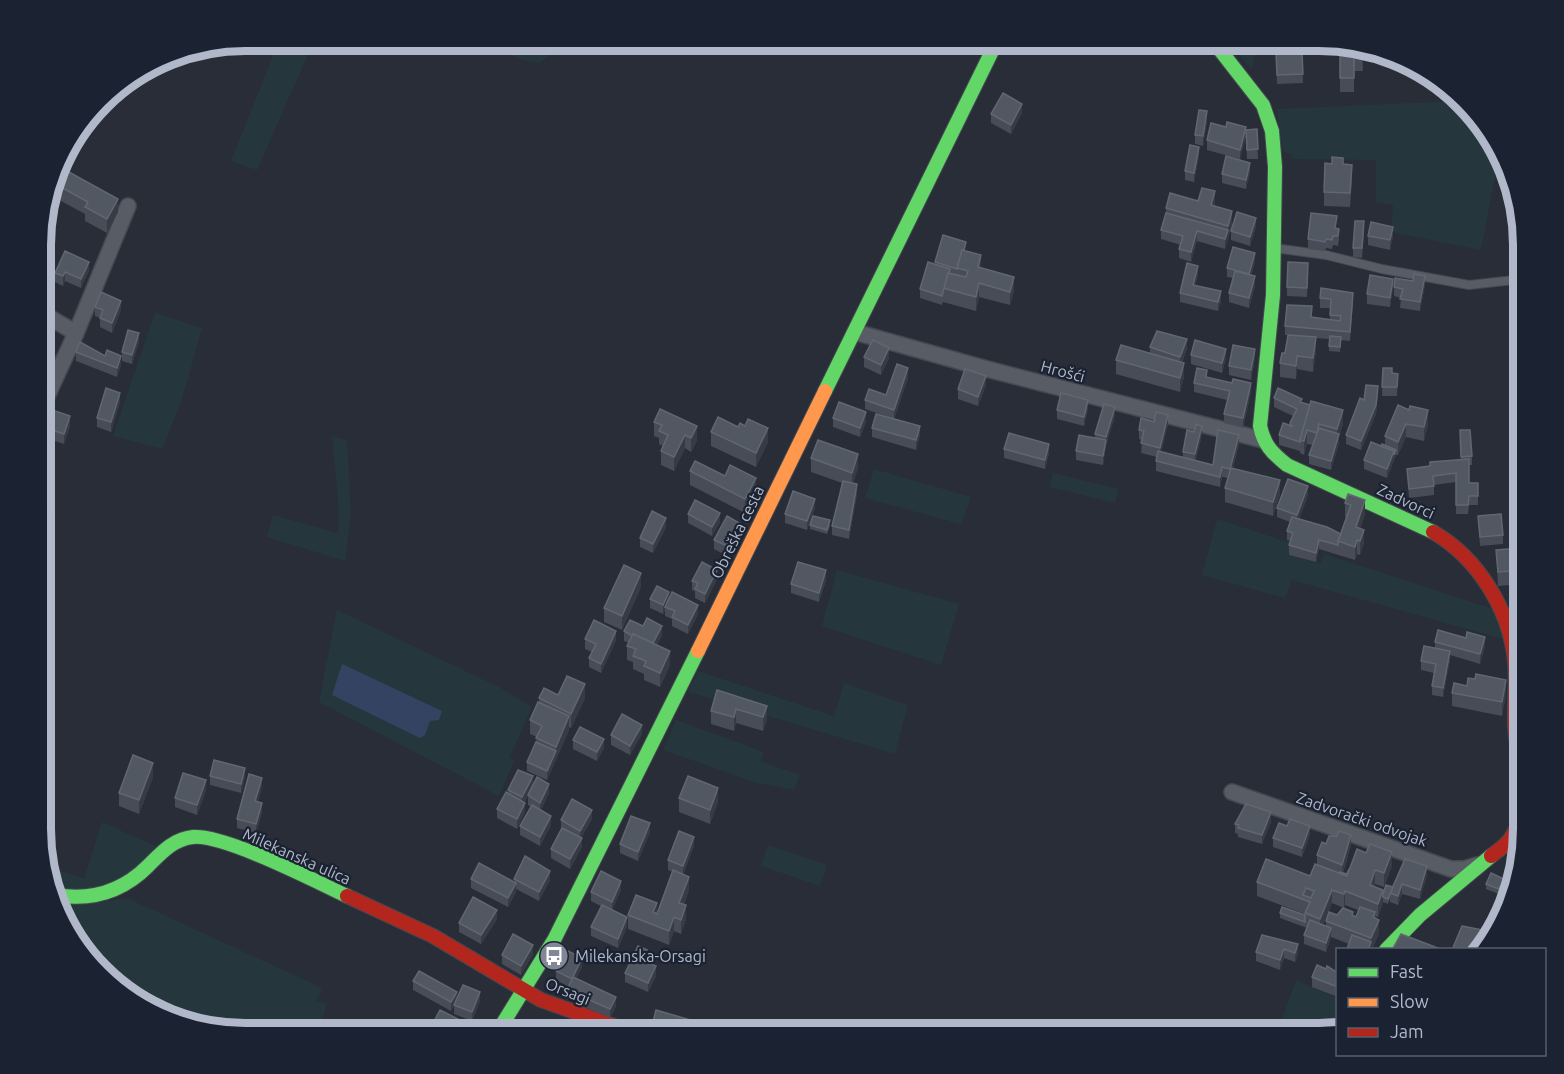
<svg xmlns="http://www.w3.org/2000/svg" width="1564" height="1074" viewBox="0 0 1564 1074" font-family="Ubuntu,sans-serif">
  <rect width="100%" height="100%" fill="#282d37"/>
  <g fill="#25373d">
    <polygon points="279,41 314,41 257,170 231,161"/>
    <polygon points="488,41 558,41 550,55 540,63 520,59 487,43"/>
    <polygon points="1228,41 1257,41 1252,70"/>
    <polygon points="1458,101 1501,153 1503,173 1495,177 1481,250 1391,232 1393,205 1376,202 1376,160 1292,159 1292,155 1283,151 1277,109"/>
    <polygon points="155,313 202,328 183,396 162,449 113,436"/>
    <polygon points="332,436 347,440 351,515 345,561 267,537 273,515 338,533 339,511"/>
    <polygon points="874,469 971,497 961,524 865,498"/>
    <polygon points="1053,473 1119,489 1115,503 1050,487"/>
    <polygon points="1217,519 1291,543 1288,555 1320,564 1324,554 1493,609 1503,639 1292,580 1285,598 1202,575"/>
    <polygon points="837,570 959,604 941,665 822,626"/>
    <polygon points="337,610 499,687 532,707 509,758 514,761 499,796 319,702"/>
    <polygon points="698,671 834,716 844,683 908,705 895,754 688,692"/>
    <polygon points="676,720 764,752 761,762 800,775 794,790 754,782 663,750"/>
    <polygon points="102,822 157,847 132,872 101,889 54,889 46,866 84,879"/>
    <polygon points="768,845 827,865 820,886 761,866"/>
    <polygon points="127,898 322,988 317,1001 327,1004 319,1033 232,1033 179,1023 121,991 68,931 58,901 95,903"/>
    <polygon points="1296,980 1337,998 1337,1029 1305,1033 1280,1025"/>
  </g>
  <polygon fill="#334361" points="342,664 442,711 439,720 430,721 425,735 420,738 332,695"/>
  <g fill="none" stroke-linecap="round" stroke-linejoin="round">
    <g stroke="#444850" stroke-width="10">
      <polyline id="lane" points="1274,248 1326,255 1382,269 1469,285 1523,279"/>
    </g>
    <g stroke="#444850" stroke-width="18">
      <g id="street">
        <polyline points="42,313 76,333"/>
        <polyline points="855,332 987,369 1263,440"/>
        <polyline points="42,407 76,333 128,206"/>
        <polyline points="1232,792 1451,869 1464,869 1477,865"/>
      </g>
    </g>
    <g stroke="#444850" stroke-width="16">
      <g id="fast">
        <path d="M1213 41 1263 105 1272 131 1275 167 1273 295 1260 426C1264 445 1272 453 1287 465L1433 532"/>
        <polyline points="825,391 997,41"/>
        <path d="M56 895C92 901 122 892 148 866 161 853 173 839 193 837 224 834 315 881 347 896"/>
        <polyline points="1386,950 1420,915 1491,856"/>
        <polyline points="497,1033 554,940 698,651"/>
      </g>
    </g>
    <g stroke="#444850" stroke-width="16">
      <polyline id="slow" points="698,651 825,391"/>
    </g>
    <g stroke="#444850" stroke-width="16">
      <g id="jam">
        <path d="M1433 532C1478 558 1510 610 1515 662 1517 684 1514 705 1515 726 1517 760 1533 807 1511 838 1507 845 1497 851 1491 856"/>
        <polyline points="347,896 433,936 541,1000 634,1033"/>
      </g>
    </g>
    <use href="#lane" stroke="#585c65" stroke-width="8"/>
    <use href="#street" stroke="#585c65" stroke-width="15"/>
    <use href="#fast" stroke="#63d668" stroke-width="14"/>
    <use href="#slow" stroke="#ff974d" stroke-width="14"/>
    <use href="#jam" stroke="#b3261e" stroke-width="14"/>
  </g>
  <g fill="#474c56" fill-rule="evenodd">
    <polygon points="1032,41 1068,41 1066,49"/>
    <polygon points="1340,43 1362,47 1363,71 1354,71 1354,92 1340,92"/>
    <polygon points="1276,53 1302,53 1303,83 1277,84"/>
    <polygon points="1022,113 1011,134 991,123 991,114"/>
    <polygon points="1207,121 1203,146 1195,144 1195,135"/>
    <polygon points="1226,127 1246,130 1257,129 1258,159 1247,159 1246,136 1240,159 1207,150 1207,140"/>
    <polygon points="1199,156 1194,182 1185,180 1185,171"/>
    <polygon points="1332,164 1343,164 1352,179 1350,207 1324,206 1324,192"/>
    <polygon points="58,166 118,212 107,233 85,221 85,214 61,201 49,224 49,233 44,241 42,240 42,219"/>
    <polygon points="1250,172 1246,189 1222,183 1222,174"/>
    <polygon points="1215,206 1232,225 1225,249 1197,241 1191,262 1179,258 1179,249 1181,245 1161,239 1161,230 1166,213 1166,208"/>
    <polygon points="1256,227 1250,246 1231,240 1231,231"/>
    <polygon points="1336,228 1339,238 1338,246 1333,245 1332,249 1326,248 1325,251 1308,249 1308,239"/>
    <polygon points="1364,231 1362,258 1353,257 1353,248"/>
    <polygon points="1368,236 1393,236 1390,250 1368,245"/>
    <polygon points="65,251 89,271 81,288 65,281 63,286 55,282 55,273"/>
    <polygon points="966,251 981,268 1014,291 1010,305 979,297 976,311 943,302 943,301 942,305 920,298 920,289 935,264 935,262"/>
    <polygon points="1255,262 1251,276 1255,286 1249,308 1229,302 1229,293 1233,278 1227,277 1227,268"/>
    <polygon points="1308,263 1307,297 1287,296 1287,287"/>
    <polygon points="1198,275 1195,285 1221,301 1218,311 1180,302 1180,293"/>
    <polygon points="1425,285 1420,311 1400,308 1401,298 1394,296 1394,287"/>
    <polygon points="1393,288 1390,307 1367,304 1367,294"/>
    <polygon points="1320,298 1353,302 1350,341 1341,340 1340,352 1329,351 1329,339 1316,338 1316,351 1313,372 1297,369 1296,379 1280,377 1280,363 1285,353 1288,335 1285,335 1285,326 1312,318 1330,320 1330,308 1320,308"/>
    <polygon points="95,307 121,310 112,333 100,327 100,318 95,316"/>
    <polygon points="139,342 132,364 122,361 122,352"/>
    <polygon points="1150,347 1187,348 1182,363 1184,377 1180,392 1116,374 1116,360 1150,353"/>
    <polygon points="76,352 105,356 121,365 117,377 76,361"/>
    <polygon points="1191,355 1226,358 1222,373 1191,364"/>
    <polygon points="864,357 889,358 881,375 864,367"/>
    <polygon points="1255,358 1251,380 1229,375 1229,366"/>
    <polygon points="1383,368 1392,373 1398,374 1397,396 1382,396"/>
    <polygon points="1207,377 1251,392 1243,428 1224,423 1224,414 1227,400 1194,392 1194,383"/>
    <polygon points="908,378 894,419 865,409 865,400 886,395"/>
    <polygon points="986,385 978,406 958,399 958,389"/>
    <polygon points="1378,395 1376,414 1361,450 1346,444 1346,435 1364,400"/>
    <polygon points="1274,398 1302,402 1343,424 1339,437 1339,443 1331,470 1309,464 1309,455 1313,445 1307,444 1304,455 1300,453 1300,451 1279,445 1279,435 1290,425 1293,416 1274,407"/>
    <polygon points="120,402 111,432 97,427 97,418"/>
    <polygon points="1398,405 1428,424 1424,441 1406,437 1398,455 1396,455 1387,478 1364,469 1364,460 1385,445 1385,436"/>
    <polygon points="1088,409 1084,426 1057,419 1057,410"/>
    <polygon points="1115,416 1106,445 1103,465 1076,460 1076,451 1095,438 1095,434"/>
    <polygon points="833,418 866,422 860,437 833,427"/>
    <polygon points="654,422 697,440 691,452 685,448 674,471 661,465 661,451 663,446 659,444 659,438 654,436"/>
    <polygon points="1154,422 1168,424 1161,452 1183,458 1183,452 1202,435 1195,461 1213,465 1239,444 1233,468 1280,494 1273,516 1225,502 1225,488 1228,478 1222,477 1220,487 1156,471 1156,461 1157,457 1141,453 1142,440 1139,439 1139,430"/>
    <polygon points="70,426 64,444 49,439 49,429"/>
    <polygon points="738,427 768,442 756,467 711,446 711,432"/>
    <polygon points="872,428 920,435 916,450 872,437"/>
    <polygon points="1460,440 1472,456 1472,465 1469,465 1469,483 1478,483 1478,505 1469,505 1468,514 1456,514 1456,482 1434,485 1434,495 1409,498 1407,469 1430,466 1461,460"/>
    <polygon points="1004,449 1049,453 1045,469 1004,458"/>
    <polygon points="811,458 858,468 853,483 857,494 849,539 832,535 832,526 842,483 811,472"/>
    <polygon points="690,471 725,476 756,492 745,513 690,485"/>
    <polygon points="1348,494 1365,514 1360,529 1364,543 1360,555 1357,554 1355,560 1319,549 1316,562 1289,555 1289,545 1291,541 1287,540 1287,531 1290,522 1277,517 1277,508 1308,495 1299,519 1341,534 1346,517 1345,517 1345,503"/>
    <polygon points="815,508 807,530 785,523 785,514"/>
    <polygon points="688,514 720,522 712,536 688,523"/>
    <polygon points="1478,516 1503,535 1503,544 1480,546"/>
    <polygon points="810,525 830,525 827,534 810,529"/>
    <polygon points="666,527 653,553 640,547 640,538"/>
    <polygon points="741,533 729,557 714,549 714,540"/>
    <polygon points="1521,541 1523,542 1523,584 1498,586 1496,550 1521,548"/>
    <polygon points="717,579 705,603 695,598 695,591 692,590 692,581"/>
    <polygon points="826,580 819,602 791,593 791,584"/>
    <polygon points="641,587 622,630 604,622 604,608"/>
    <polygon points="669,598 698,614 688,634 672,626 672,619 665,616 665,610 663,614 650,608 650,599"/>
    <polygon points="624,631 662,635 657,645 670,665 660,687 644,680 644,674 633,669 633,662 627,660 627,646 629,643 624,641"/>
    <polygon points="585,639 616,640 601,673 589,667 589,658 592,652 585,649"/>
    <polygon points="1435,642 1485,646 1480,664 1450,655 1450,660 1443,697 1432,695 1432,686 1434,673 1421,670 1421,661 1435,648"/>
    <polygon points="717,690 767,719 763,731 736,723 734,731 711,724 711,711"/>
    <polygon points="1452,693 1506,694 1502,716 1452,706"/>
    <polygon points="558,695 585,698 571,728 569,727 569,730 547,780 527,771 527,762 536,742 537,737 530,734 530,720 539,702 539,698"/>
    <polygon points="642,734 630,755 611,745 611,735"/>
    <polygon points="573,740 604,748 597,761 573,749"/>
    <polygon points="210,776 245,777 241,793 210,785"/>
    <polygon points="153,777 139,814 119,806 119,793"/>
    <polygon points="533,785 549,793 541,810 551,825 540,846 520,835 520,826 531,807 528,805 528,796 524,803 525,812 517,829 497,818 497,809 508,794 508,790"/>
    <polygon points="262,787 258,801 262,812 256,833 237,828 237,819"/>
    <polygon points="206,790 197,815 175,807 175,798"/>
    <polygon points="679,798 718,802 710,824 679,812"/>
    <polygon points="592,819 581,838 582,847 570,869 551,858 551,849 561,829 561,820"/>
    <polygon points="1271,822 1262,844 1238,837 1238,834 1235,833 1235,824"/>
    <polygon points="650,832 638,861 620,853 620,844"/>
    <polygon points="1310,835 1302,857 1273,847 1273,838"/>
    <path d="M1326 844 1351 845 1343 873 1347 874 1392 866 1384 887 1375 884 1374 887 1383 894 1393 887 1427 875 1420 899 1402 894 1398 905 1390 902V898L1388 904 1383 902 1378 917 1375 916 1379 933 1372 950 1349 944 1331 937 1326 952 1304 944V935L1307 928 1280 918V913L1305 915V914L1257 896V882L1310 876 1317 864V855ZM1332 903 1344 908 1345 905 1358 910 1356 917 1353 916 1337 915 1326 921V926L1323 925Z"/>
    <polygon points="694,846 683,874 689,890 684,904 686,919 681,934 674,931 669,945 628,929 628,915 657,903 657,914 673,872 668,870 668,860"/>
    <polygon points="471,879 514,881 514,879 550,880 539,901 516,889 516,892 508,907 471,888"/>
    <polygon points="1504,883 1499,894 1486,889 1486,884"/>
    <polygon points="621,890 612,910 627,927 618,948 591,936 591,927 601,906 591,901 591,892"/>
    <polygon points="497,919 481,944 459,932 459,923"/>
    <polygon points="1262,935 1298,953 1295,962 1284,958 1280,970 1256,961 1256,952"/>
    <polygon points="533,954 521,975 502,964 502,955"/>
    <polygon points="647,959 646,962 656,976 648,992 625,982 625,973"/>
    <polygon points="582,967 576,979 616,1006 610,1018 567,999 567,990 569,987 556,980 556,971"/>
    <polygon points="1338,973 1338,989 1335,996 1312,987 1312,977"/>
    <polygon points="413,981 457,1000 480,1001 472,1021 454,1014 454,1005 451,1011 413,990"/>
    <polygon points="652,1026 694,1030 694,1033 652,1033"/>
  </g>
  <g fill="#363b44">
    <polygon points="1022,104 1022,113 1011,134 1011,125"/>
    <polygon points="1207,111 1207,121 1203,146 1203,136"/>
    <polygon points="1246,127 1246,136 1240,159 1240,150"/>
    <polygon points="1199,147 1199,156 1194,182 1194,173"/>
    <polygon points="1250,163 1250,172 1246,189 1246,180"/>
    <polygon points="61,187 61,201 49,224 49,233 44,241 44,217"/>
    <polygon points="1215,191 1215,205 1211,219 1211,205"/>
    <polygon points="118,199 118,212 107,233 107,219"/>
    <polygon points="1232,211 1232,225 1228,240 1228,226"/>
    <polygon points="1256,218 1256,227 1250,246 1250,237"/>
    <polygon points="1393,227 1393,236 1390,250 1390,240"/>
    <polygon points="1228,230 1228,240 1225,249 1225,239"/>
    <polygon points="1197,231 1197,241 1191,262 1191,252"/>
    <polygon points="1255,253 1255,262 1249,283 1249,274"/>
    <polygon points="981,255 981,268 978,267"/>
    <polygon points="48,257 48,266 42,279 42,270"/>
    <polygon points="89,262 89,271 81,288 81,279"/>
    <polygon points="1198,266 1198,275 1193,294 1193,285"/>
    <polygon points="65,272 65,281 63,286 63,276"/>
    <polygon points="1255,276 1255,286 1249,308 1249,298"/>
    <polygon points="1425,276 1425,285 1420,311 1420,302"/>
    <polygon points="1014,277 1014,291 1010,305 1010,292"/>
    <polygon points="1393,279 1393,288 1390,307 1390,298"/>
    <polygon points="979,283 979,297 976,311 976,297"/>
    <polygon points="1221,291 1221,301 1218,311 1218,302"/>
    <polygon points="121,301 121,310 112,333 112,323"/>
    <polygon points="139,333 139,342 132,364 132,355"/>
    <polygon points="1316,337 1316,351 1313,372 1313,358"/>
    <polygon points="1187,339 1187,348 1180,366 1180,357"/>
    <polygon points="889,348 889,358 881,375 881,365"/>
    <polygon points="1226,349 1226,358 1222,373 1222,363"/>
    <polygon points="1255,349 1255,358 1251,380 1251,370"/>
    <polygon points="121,356 121,365 117,377 117,368"/>
    <polygon points="1297,356 1297,369 1296,379 1296,366"/>
    <polygon points="1184,363 1184,377 1180,392 1180,378"/>
    <polygon points="908,368 908,378 894,419 894,410"/>
    <polygon points="986,376 986,385 978,406 978,397"/>
    <polygon points="1251,383 1251,392 1243,428 1243,418"/>
    <polygon points="1378,386 1376,414 1361,450 1361,441"/>
    <polygon points="120,393 120,402 111,432 111,422"/>
    <polygon points="1088,400 1088,409 1084,426 1084,417"/>
    <polygon points="1115,407 1115,416 1106,445 1103,465 1103,456 1106,437"/>
    <polygon points="1343,410 1343,424 1339,437 1339,443 1331,470 1331,461 1337,439 1337,429"/>
    <polygon points="1428,410 1428,424 1424,441 1424,427"/>
    <polygon points="866,412 866,422 860,437 860,428"/>
    <polygon points="1168,415 1168,424 1160,457 1160,448"/>
    <polygon points="70,416 70,426 64,444 64,434"/>
    <polygon points="1406,424 1406,437 1398,455 1398,442"/>
    <polygon points="697,426 697,440 691,452 691,438"/>
    <polygon points="920,426 920,435 916,450 916,440"/>
    <polygon points="1202,426 1202,435 1195,464 1195,454"/>
    <polygon points="768,428 768,442 756,467 756,453"/>
    <polygon points="1307,430 1307,444 1304,455 1304,441"/>
    <polygon points="685,435 685,448 674,471 674,457"/>
    <polygon points="1239,435 1239,444 1230,479 1230,469"/>
    <polygon points="1049,444 1049,453 1045,469 1045,460"/>
    <polygon points="1396,450 1396,455 1387,478 1387,469 1394,451"/>
    <polygon points="858,454 858,468 852,486 852,473"/>
    <polygon points="1222,467 1222,477 1220,487 1220,477"/>
    <polygon points="756,478 756,492 745,513 745,499"/>
    <polygon points="1280,480 1280,494 1273,516 1273,502"/>
    <polygon points="857,484 857,494 849,539 849,530"/>
    <polygon points="1308,486 1308,495 1297,525 1297,515"/>
    <polygon points="815,499 815,508 807,530 807,521"/>
    <polygon points="1365,500 1365,514 1356,541 1356,527"/>
    <polygon points="720,513 720,522 712,536 712,527"/>
    <polygon points="666,518 666,527 653,553 653,544"/>
    <polygon points="741,524 741,533 729,557 729,547"/>
    <polygon points="1364,530 1364,543 1360,555 1360,541"/>
    <polygon points="1319,540 1319,549 1316,562 1316,553"/>
    <polygon points="1357,540 1357,554 1355,560 1355,547"/>
    <polygon points="717,570 717,579 705,603 705,594"/>
    <polygon points="826,570 826,580 819,602 819,593"/>
    <polygon points="641,573 641,587 622,630 622,616"/>
    <polygon points="669,592 669,601 665,607 665,610 663,614 663,605"/>
    <polygon points="698,605 698,614 688,634 688,625"/>
    <polygon points="662,626 662,635 652,655 652,646"/>
    <polygon points="616,631 616,640 601,673 601,664"/>
    <polygon points="1485,637 1485,646 1480,664 1480,654"/>
    <polygon points="670,651 670,665 660,687 660,673"/>
    <polygon points="1450,651 1450,660 1443,697 1443,688"/>
    <polygon points="1506,680 1506,694 1502,716 1502,702"/>
    <polygon points="585,684 585,698 571,728 571,714"/>
    <polygon points="767,706 767,719 763,731 763,717"/>
    <polygon points="736,709 736,723 734,731 734,717"/>
    <polygon points="569,716 569,730 547,780 547,771 556,751 556,747"/>
    <polygon points="642,725 642,734 630,755 630,746"/>
    <polygon points="604,739 604,748 597,761 597,752"/>
    <polygon points="153,763 153,777 139,814 139,800"/>
    <polygon points="245,768 245,777 241,793 241,784"/>
    <polygon points="533,776 533,786 522,807 522,797"/>
    <polygon points="262,778 262,787 255,810 255,801"/>
    <polygon points="206,780 206,790 197,815 197,805"/>
    <polygon points="549,784 549,793 540,813 540,803"/>
    <polygon points="718,788 718,802 710,824 710,810"/>
    <polygon points="262,803 262,812 256,833 256,824"/>
    <polygon points="525,803 525,812 517,829 517,819"/>
    <polygon points="592,810 592,819 580,840 580,831"/>
    <polygon points="1271,812 1271,822 1262,844 1262,835"/>
    <polygon points="551,816 551,825 540,846 540,837"/>
    <polygon points="650,823 650,832 638,861 638,852"/>
    <polygon points="1310,826 1310,835 1302,857 1302,848"/>
    <polygon points="1351,835 1351,845 1342,874 1342,865"/>
    <polygon points="694,837 694,846 683,876 683,866"/>
    <polygon points="582,838 582,847 570,869 570,859"/>
    <polygon points="1392,852 1392,866 1384,887 1384,873"/>
    <polygon points="1427,866 1427,875 1420,899 1420,890"/>
    <polygon points="1375,870 1375,884 1370,899 1370,885"/>
    <polygon points="550,871 550,880 539,901 539,892"/>
    <polygon points="689,877 689,890 679,916 679,903"/>
    <polygon points="1504,879 1504,883 1499,894 1499,889"/>
    <polygon points="621,881 621,890 612,911 612,902"/>
    <polygon points="516,883 516,892 508,907 508,898"/>
    <polygon points="1402,884 1402,894 1398,905 1398,896"/>
    <polygon points="1332,890 1332,903 1320,933 1320,919"/>
    <polygon points="1383,890 1383,904 1378,917 1378,904"/>
    <polygon points="1345,891 1345,905 1344,908 1344,894"/>
    <polygon points="657,903 657,917 653,926 653,912"/>
    <polygon points="686,905 686,919 681,934 681,920"/>
    <polygon points="497,910 497,919 481,944 481,935"/>
    <polygon points="627,917 627,927 618,948 618,939"/>
    <polygon points="674,917 674,931 669,945 669,931"/>
    <polygon points="1379,920 1379,933 1372,950 1368,950 1371,942 1371,938"/>
    <polygon points="1331,928 1331,937 1326,952 1326,943"/>
    <polygon points="1483,930 1483,939 1479,950 1476,950"/>
    <polygon points="1298,944 1298,953 1295,962 1295,953"/>
    <polygon points="533,945 533,954 521,975 521,966"/>
    <polygon points="1284,949 1284,958 1280,970 1280,960"/>
    <polygon points="647,950 647,959 642,970 642,961"/>
    <polygon points="582,958 582,967 572,988 572,979"/>
    <polygon points="656,966 656,976 648,992 648,983"/>
    <polygon points="1338,980 1338,989 1335,996 1335,986"/>
    <polygon points="457,992 457,1001 451,1011 451,1002"/>
    <polygon points="480,992 480,1001 472,1021 472,1012"/>
    <polygon points="616,997 616,1006 610,1018 610,1009"/>
    <polygon points="460,1020 460,1029 458,1033 453,1033"/>
    <polygon points="694,1021 694,1033 691,1033"/>
  </g>
  <g fill="#525862" stroke="#616772" stroke-width="1.5" fill-rule="evenodd">
    <polygon points="1340,43 1362,47 1363,57 1354,57 1354,78 1340,78"/>
    <polygon points="1276,53 1302,53 1303,74 1277,75"/>
    <polygon points="1003,93 1022,104 1011,125 991,114"/>
    <polygon points="1199,110 1207,111 1203,136 1195,135"/>
    <polygon points="1227,122 1246,127 1240,150 1207,140 1211,123 1226,127"/>
    <polygon points="1257,129 1258,149 1247,150 1246,130"/>
    <polygon points="1190,145 1199,147 1194,173 1185,171"/>
    <polygon points="1226,156 1250,163 1246,180 1222,174"/>
    <polygon points="1332,157 1343,158 1343,164 1352,165 1350,193 1324,192 1325,163 1332,164"/>
    <polygon points="58,166 118,199 107,219 85,207 88,202 61,187 44,217 49,220 44,228 42,226 42,219"/>
    <polygon points="1202,188 1215,191 1211,205 1232,211 1228,226 1166,208 1170,193 1198,201"/>
    <polygon points="1237,212 1256,218 1250,237 1231,231"/>
    <polygon points="1166,213 1228,230 1225,239 1197,231 1191,252 1179,249 1183,236 1161,230"/>
    <polygon points="1311,213 1337,216 1335,228 1339,229 1338,236 1333,236 1332,240 1326,239 1325,242 1308,239"/>
    <polygon points="1355,221 1364,221 1362,248 1353,248"/>
    <polygon points="1371,222 1393,227 1390,240 1368,236"/>
    <polygon points="943,235 966,242 964,250 962,250 957,269 935,262"/>
    <polygon points="1233,247 1255,253 1249,274 1227,268"/>
    <polygon points="962,250 981,255 978,267 1014,277 1010,292 979,283 976,297 943,288 948,273 966,277 968,271 957,268"/>
    <polygon points="65,251 89,262 81,279 65,272 63,276 55,273"/>
    <polygon points="42,255 48,257 42,270"/>
    <polygon points="928,262 950,269 949,273 948,273 942,296 920,289"/>
    <polygon points="1288,262 1308,263 1307,288 1287,287"/>
    <polygon points="1187,263 1198,266 1193,285 1221,291 1218,302 1180,293"/>
    <polygon points="1235,271 1255,276 1249,298 1229,293"/>
    <polygon points="1414,274 1425,276 1420,302 1400,299 1403,289 1394,287 1395,278 1413,281"/>
    <polygon points="1370,275 1393,279 1390,298 1367,294"/>
    <polygon points="1321,288 1353,293 1350,332 1285,326 1287,305 1312,306 1311,317 1340,321 1341,316 1330,315 1331,299 1320,298"/>
    <polygon points="101,292 121,301 112,323 100,318 103,310 95,307"/>
    <polygon points="128,330 139,333 132,355 122,352"/>
    <polygon points="1157,331 1187,339 1180,357 1150,347"/>
    <polygon points="1288,335 1316,337 1313,358 1297,356 1296,366 1280,363 1282,353 1285,353"/>
    <polygon points="1330,336 1341,337 1340,347 1329,346"/>
    <polygon points="873,340 889,348 881,365 864,357"/>
    <polygon points="1195,340 1226,349 1222,363 1191,355"/>
    <polygon points="80,342 105,356 107,350 121,356 117,368 76,352"/>
    <polygon points="1121,345 1184,363 1180,378 1116,360"/>
    <polygon points="1233,345 1255,349 1251,370 1229,366"/>
    <polygon points="897,364 908,368 894,410 865,400 869,389 886,395"/>
    <polygon points="1197,368 1207,370 1206,377 1232,383 1233,379 1251,383 1243,418 1224,414 1230,391 1194,383"/>
    <polygon points="1383,368 1392,368 1392,373 1398,374 1397,387 1382,387"/>
    <polygon points="965,369 986,376 978,397 958,389"/>
    <polygon points="1366,385 1378,386 1376,405 1361,441 1346,435 1360,398 1364,400"/>
    <polygon points="106,388 120,393 111,422 97,418"/>
    <polygon points="1278,388 1302,399 1300,402 1310,405 1300,442 1279,435 1283,423 1292,426 1290,423 1297,409 1274,398"/>
    <polygon points="1061,393 1088,400 1084,417 1057,410"/>
    <polygon points="1311,401 1343,410 1337,429 1319,424 1317,433 1307,430 1304,441 1300,440"/>
    <polygon points="839,402 866,412 860,428 833,418"/>
    <polygon points="1104,404 1115,407 1106,437 1095,434"/>
    <polygon points="1398,405 1409,410 1410,406 1428,410 1424,427 1406,424 1398,442 1385,436"/>
    <polygon points="660,409 697,426 691,438 685,435 674,457 661,451 668,435 659,431 662,425 654,422"/>
    <polygon points="55,411 70,416 64,434 49,429"/>
    <polygon points="1156,412 1168,415 1160,448 1141,443 1144,431 1139,430 1141,418 1154,422"/>
    <polygon points="876,414 920,426 916,440 872,428"/>
    <polygon points="718,417 738,427 740,423 745,426 748,419 768,428 756,453 711,432"/>
    <polygon points="1196,424 1202,426 1195,454 1183,452 1187,430 1194,432"/>
    <polygon points="1319,428 1339,434 1331,461 1309,455"/>
    <polygon points="1218,430 1239,435 1230,469 1222,467 1220,477 1156,461 1158,451 1213,465"/>
    <polygon points="1460,430 1470,430 1472,456 1461,457"/>
    <polygon points="1009,433 1049,444 1045,460 1004,449"/>
    <polygon points="1079,435 1106,440 1103,456 1076,451"/>
    <polygon points="818,440 858,454 852,473 811,458"/>
    <polygon points="1371,442 1394,451 1387,469 1364,460"/>
    <polygon points="1382,444 1396,450 1394,455 1394,451 1381,446"/>
    <polygon points="1469,459 1469,483 1478,483 1478,496 1469,496 1468,505 1456,505 1456,473 1433,476 1434,486 1409,489 1407,469 1430,466 1430,462"/>
    <polygon points="695,461 725,476 730,465 756,478 745,499 690,471"/>
    <polygon points="1231,468 1280,480 1273,502 1225,488"/>
    <polygon points="1288,479 1308,486 1297,515 1277,508"/>
    <polygon points="843,481 857,484 849,530 832,526"/>
    <polygon points="793,491 815,499 807,521 785,514"/>
    <polygon points="1348,494 1365,500 1356,527 1364,530 1360,541 1357,540 1355,547 1338,541 1351,505 1345,503"/>
    <polygon points="695,500 720,513 712,527 688,514"/>
    <polygon points="652,511 666,518 653,544 640,538"/>
    <polygon points="1501,514 1503,535 1480,537 1478,516"/>
    <polygon points="727,516 741,524 729,547 714,540"/>
    <polygon points="813,516 830,520 827,530 810,525"/>
    <polygon points="1292,517 1327,527 1341,534 1338,541 1338,545 1319,540 1316,553 1289,545 1293,533 1287,531"/>
    <polygon points="1521,541 1523,542 1523,558 1522,558 1523,570 1498,572 1496,550 1521,548"/>
    <polygon points="702,562 717,570 705,594 695,589 698,583 692,581"/>
    <polygon points="798,562 826,570 819,593 791,584"/>
    <polygon points="624,565 641,573 622,616 604,608"/>
    <polygon points="657,586 669,592 663,605 650,599"/>
    <polygon points="672,592 698,605 688,625 672,617 675,611 665,607"/>
    <polygon points="1521,596 1523,596 1523,619 1522,619"/>
    <polygon points="647,618 662,626 653,643 633,634 632,636 624,631 630,620 643,626"/>
    <polygon points="594,620 616,631 601,664 589,658 596,644 585,639"/>
    <polygon points="1438,630 1466,638 1467,632 1485,637 1480,654 1435,642"/>
    <polygon points="633,634 670,651 660,673 644,666 646,661 633,656 636,649 627,646"/>
    <polygon points="1424,646 1450,651 1443,688 1432,686 1436,664 1421,661"/>
    <polygon points="1476,674 1506,680 1502,702 1452,693 1454,683 1467,686 1468,678 1475,679"/>
    <polygon points="567,676 585,684 571,714 539,698 544,688 558,695"/>
    <polygon points="717,690 767,706 763,717 736,709 734,717 711,711"/>
    <polygon points="538,702 569,716 556,747 536,738 542,726 530,720"/>
    <polygon points="622,714 642,725 630,746 611,735"/>
    <polygon points="580,727 604,739 597,752 573,740"/>
    <polygon points="536,742 556,751 547,771 527,762"/>
    <polygon points="133,755 153,763 139,800 119,793"/>
    <polygon points="214,760 245,768 241,784 210,776"/>
    <polygon points="518,770 533,776 522,797 508,790"/>
    <polygon points="183,773 206,780 197,805 175,798"/>
    <polygon points="249,774 262,778 255,801 262,803 256,824 237,819"/>
    <polygon points="688,776 718,788 710,810 679,798"/>
    <polygon points="537,777 549,784 540,803 528,795"/>
    <polygon points="506,792 525,803 517,819 497,809"/>
    <polygon points="572,799 592,810 580,831 561,820"/>
    <polygon points="1246,804 1271,812 1262,835 1238,828 1239,825 1235,824"/>
    <polygon points="532,805 551,816 540,837 520,826"/>
    <polygon points="631,816 650,823 638,852 620,844"/>
    <polygon points="1290,819 1310,826 1302,848 1273,838 1279,823 1287,826"/>
    <polygon points="562,828 582,838 570,859 551,849"/>
    <polygon points="679,831 694,837 683,866 668,860"/>
    <polygon points="1339,831 1351,835 1342,865 1317,855 1322,842 1326,844 1329,836 1337,836"/>
    <path d="M1370 844 1392 852 1384 873 1375 870 1370 885 1383 890 1378 904 1345 891 1344 894 1332 890 1320 919 1305 913 1310 902 1257 882 1266 859 1310 876 1315 864 1347 876 1357 849 1366 853ZM1306 888 1314 891 1311 898 1303 895Z"/>
    <polygon points="525,856 550,871 539,892 514,879"/>
    <polygon points="1405,859 1427,866 1420,890 1402,884 1398,896 1390,893"/>
    <polygon points="479,863 516,883 508,898 471,879"/>
    <polygon points="1349,869 1347,876 1339,873 1340,872 1347,874"/>
    <polygon points="673,870 689,877 679,903 686,905 681,920 674,917 669,931 628,915 636,895 657,903 653,912 657,914"/>
    <polygon points="601,871 621,881 612,902 591,892"/>
    <polygon points="1491,873 1504,879 1499,889 1486,884"/>
    <polygon points="1386,885 1393,887 1388,899 1383,897 1383,894"/>
    <polygon points="473,897 497,910 481,935 459,923"/>
    <polygon points="602,905 627,917 618,939 591,927"/>
    <polygon points="1282,907 1305,915 1305,922 1280,913"/>
    <polygon points="1360,907 1375,912 1373,917 1379,920 1371,938 1326,921 1329,912 1337,915 1343,908 1353,912 1352,915 1356,917"/>
    <polygon points="1310,920 1331,928 1326,943 1304,935"/>
    <polygon points="1462,926 1483,930 1476,950 1452,950"/>
    <polygon points="513,934 533,945 521,966 502,955"/>
    <polygon points="1401,934 1443,950 1392,950"/>
    <polygon points="1262,935 1298,944 1295,953 1284,949 1280,960 1256,952"/>
    <polygon points="1352,935 1371,942 1368,950 1347,949"/>
    <polygon points="638,946 647,950 642,961 656,966 648,983 625,973"/>
    <polygon points="566,950 582,958 572,979 556,971"/>
    <polygon points="1317,965 1326,969 1327,966 1338,973 1338,980 1335,986 1312,977"/>
    <polygon points="419,971 457,992 451,1002 413,981"/>
    <polygon points="573,977 616,997 610,1009 567,990"/>
    <polygon points="463,985 480,992 472,1012 454,1005"/>
    <polygon points="440,1010 460,1020 453,1033 434,1033 429,1031"/>
    <polygon points="656,1010 694,1021 691,1033 675,1033 652,1026"/>
    <polygon points="561,1021 583,1029 581,1033 557,1033"/>
  </g>
  <defs>
    <g id="bus-disc" transform="scale(1.5)"><circle r="9.5" fill="#818796" stroke="#1b2232"/><path d="M-5-6H5V4H4V6H2V4H-2V6H-4V4H-5ZM-3.5-4V0h7V-4ZM-3.5 1.2v1.5H-2V1.2ZM2 1.2v1.5H3.5V1.2Z" fill="#fff"/></g>
  </defs>
  <g fill-rule="evenodd">
    <use href="#bus-disc" x="554" y="956"/>
  </g>
  <g text-anchor="middle" stroke-width="4.5" stroke-linejoin="round" paint-order="stroke">
    <g font-size="16" fill="#b1b8c9" stroke="#1b2232">
      <text transform="translate(1063 371) rotate(15)" y="6">Hrošći</text>
      <text transform="translate(1406 501) rotate(25)" y="6">Zadvorci</text>
      <text transform="translate(737 532) rotate(-64)" y="6">Obreška cesta</text>
      <text transform="translate(1362 819) rotate(19)" y="6">Zadvorački odvojak</text>
      <text transform="translate(297 856) rotate(24)" y="6">Milekanska ulica</text>
      <text transform="translate(568 991) rotate(22)" y="6">Orsagi</text>
    </g>
    <g font-size="16" fill="#b1b8c9" stroke="#1b2232" text-anchor="start">
      <text x="575" y="962">Milekanska-Orsagi</text>
    </g>
  </g>
  <path d="M0 0H1564V1074H0ZM245 51H1319A194 194 0 0 1 1513 245V829A194 194 0 0 1 1319 1023H245A194 194 0 0 1 51 829V245A194 194 0 0 1 245 51Z" fill="#1b2232" fill-rule="evenodd"/>
  <path fill="none" stroke="#b1b8c9" stroke-width="8" d="M245 51H1319A194 194 0 0 1 1513 245V829A194 194 0 0 1 1319 1023H245A194 194 0 0 1 51 829V245A194 194 0 0 1 245 51Z"/>
  <rect x="1336" y="948" width="210" height="108" fill="#1b2232" stroke="#575e6e" stroke-width="1.5"/>
  <rect x="1348" y="968" width="30" height="9" fill="#63d668" stroke="#575e6e" stroke-width="1.5"/>
  <text x="1390" y="978" font-size="18" fill="#b1b8c9">Fast</text>
  <rect x="1348" y="998" width="30" height="9" fill="#ff974d" stroke="#575e6e" stroke-width="1.5"/>
  <text x="1390" y="1008" font-size="18" fill="#b1b8c9">Slow</text>
  <rect x="1348" y="1028" width="30" height="9" fill="#b3261e" stroke="#575e6e" stroke-width="1.5"/>
  <text x="1390" y="1038" font-size="18" fill="#b1b8c9">Jam</text>
</svg>
